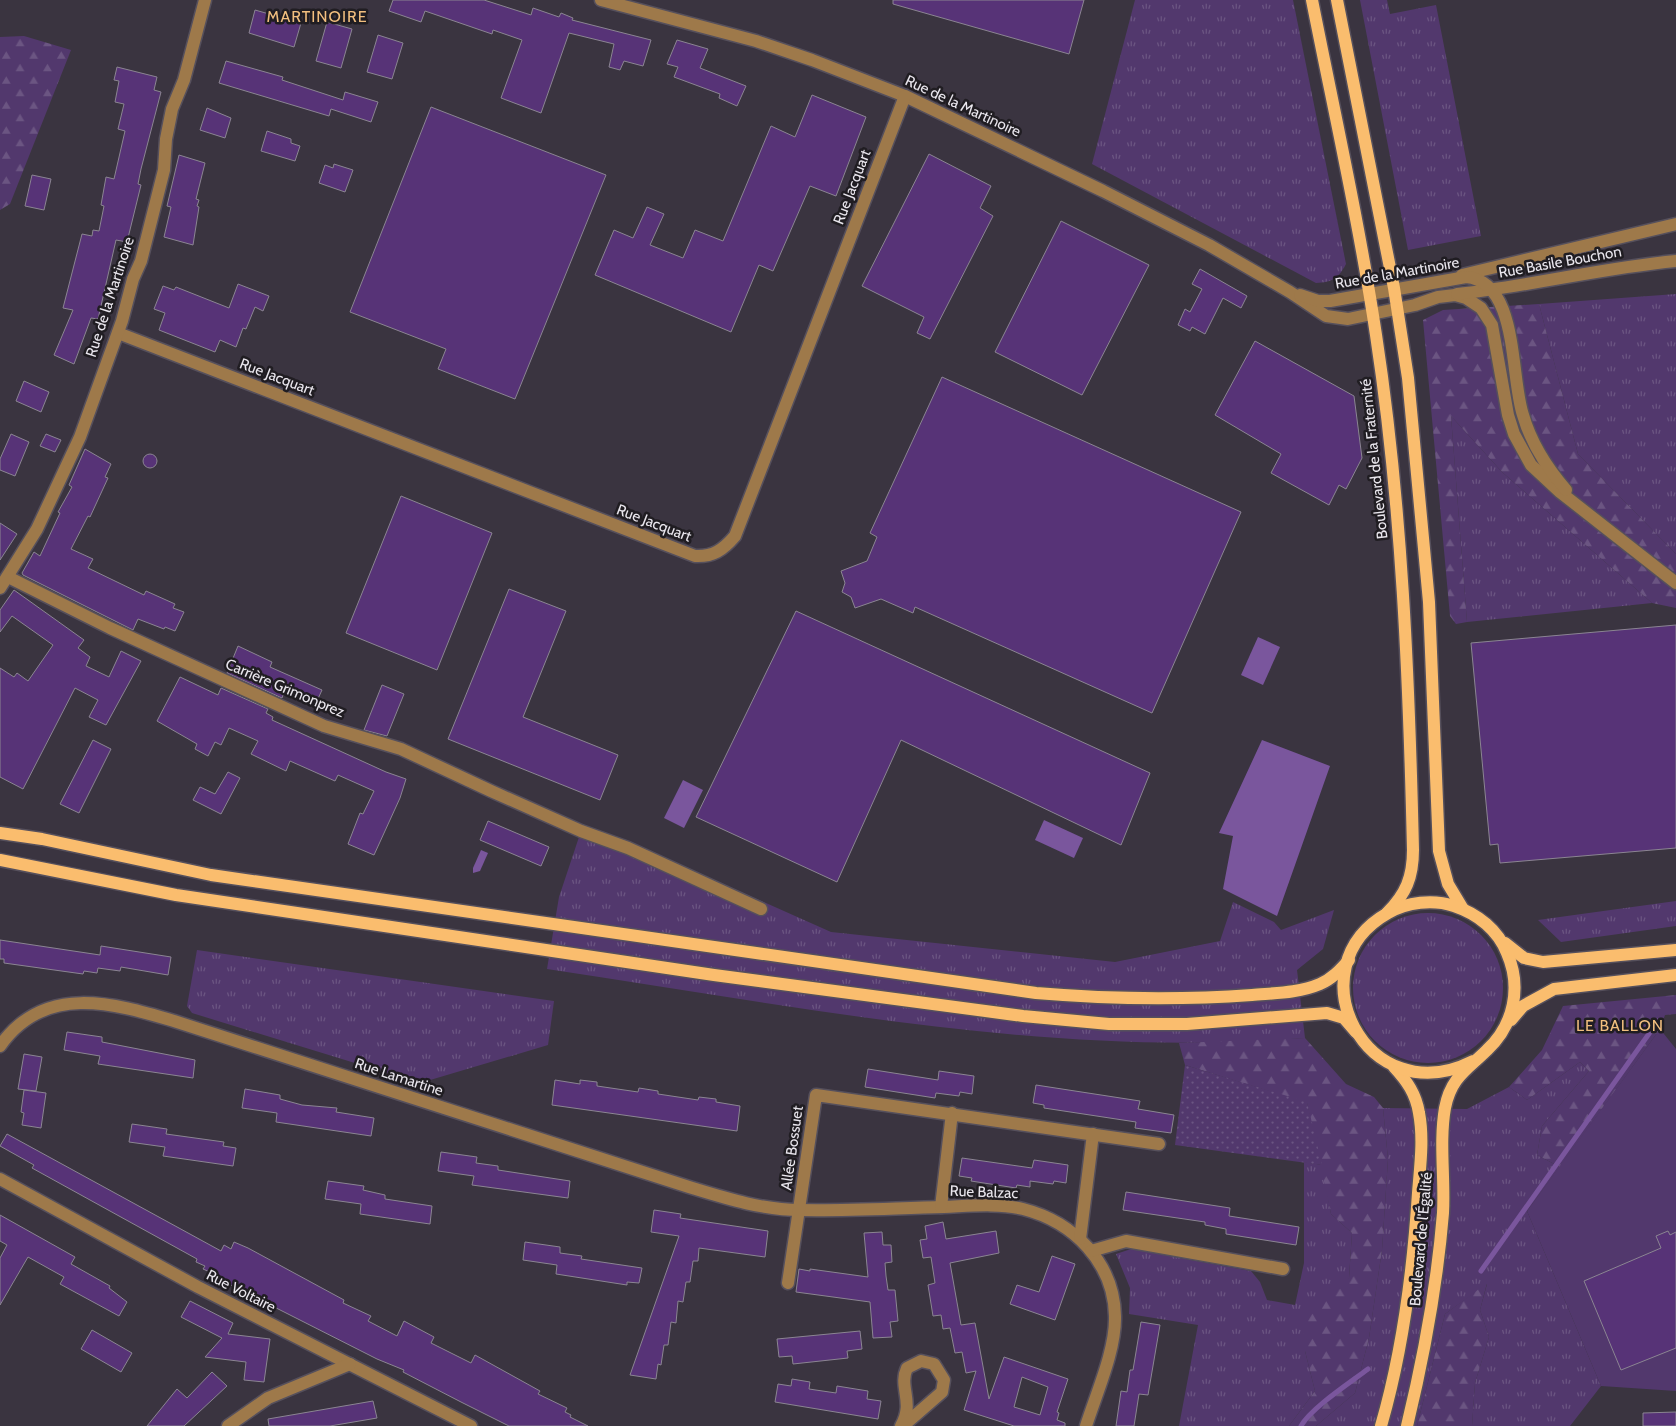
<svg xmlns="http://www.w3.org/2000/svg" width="1676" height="1426" viewBox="0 0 1676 1426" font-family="Cabin,sans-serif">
  <defs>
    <pattern id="grass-tufts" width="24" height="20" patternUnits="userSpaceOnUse" patternTransform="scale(1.25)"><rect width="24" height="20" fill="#52386d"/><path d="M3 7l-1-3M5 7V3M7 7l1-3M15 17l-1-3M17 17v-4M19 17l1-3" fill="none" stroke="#6b5582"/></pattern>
    <pattern id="forest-firs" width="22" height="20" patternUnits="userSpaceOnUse" patternTransform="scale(1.25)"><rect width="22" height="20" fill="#52386d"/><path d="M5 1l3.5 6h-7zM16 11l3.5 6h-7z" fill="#6b5582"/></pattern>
    <pattern id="park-dots" width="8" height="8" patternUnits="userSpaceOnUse" patternTransform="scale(1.25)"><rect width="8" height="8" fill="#52386d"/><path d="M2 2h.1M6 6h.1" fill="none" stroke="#6b5582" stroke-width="1.8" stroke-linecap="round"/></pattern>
  </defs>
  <rect width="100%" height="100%" fill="#3a3440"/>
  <g fill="url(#grass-tufts)">
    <path d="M1135 0H1293L1346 264C1338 279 1332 282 1316 283L1092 164Z"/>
    <polygon points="1360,0 1387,0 1390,14 1436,5 1481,236 1408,250"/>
    <polygon points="1676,294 1676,554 1578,454 1539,304"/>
    <polygon points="1451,416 1502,472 1652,603 1467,622"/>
    <path d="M583 825 635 845 831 932 1115 962 1220 941 1233 902 1274 922 1281 930 1334 910 1323 949 1297 970 1305 1038C1053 1059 796 1006 547 969L559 897Z"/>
    <polygon points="1676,901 1676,926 1561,942 1538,920"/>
    <circle cx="1428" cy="988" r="75"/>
    <polygon points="197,950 554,1001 548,1045 420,1083 192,1013 187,1006"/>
    <polygon points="1580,1062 1589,1071 1542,1126 1537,1155 1560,1167 1527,1211 1601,1386 1570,1426 1472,1426 1475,1383 1489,1337 1480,1310 1487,1284 1445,1314 1417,1426 1316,1426 1355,1393 1369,1338 1382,1250 1388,1159 1383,1108 1467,1109 1509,1087 1527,1100"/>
    <polygon points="1304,1162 1322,1165 1331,1214 1352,1233 1349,1278 1305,1351 1315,1391 1289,1426 1179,1426 1198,1325 1129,1314 1130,1288 1116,1254 1131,1249 1251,1271 1260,1282 1267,1300 1295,1305 1304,1263"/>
  </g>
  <g fill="url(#forest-firs)">
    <polygon points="24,36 71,50 10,204 0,210 0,37"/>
    <polygon points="1539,304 1578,454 1676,554 1676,608 1652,603 1502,472 1451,416 1467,622 1456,624 1450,616 1423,320 1443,310"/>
    <polygon points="1676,995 1676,1014 1665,1015 1660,1029 1560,1167 1537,1155 1542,1126 1589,1071 1580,1062 1527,1100 1509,1087 1542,1050 1563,1006"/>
    <polygon points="1305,1038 1346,1084 1374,1097 1383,1108 1388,1159 1382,1250 1369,1338 1355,1393 1316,1426 1289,1426 1315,1391 1305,1351 1303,1321 1330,1284 1349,1278 1352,1233 1331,1214 1307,1103 1185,1065 1179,1043"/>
    <polygon points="1487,1283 1480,1310 1489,1337 1475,1383 1472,1426 1417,1426 1445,1314"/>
  </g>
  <polygon fill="url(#park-dots)" points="1185,1065 1307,1102 1322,1165 1175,1145"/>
  <polygon fill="#52386d" points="1660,1029 1676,1049 1676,1391 1601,1386 1527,1211"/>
  <g fill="#7a569d">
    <polygon points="1258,637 1280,647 1263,685 1241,675"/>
    <polygon points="1262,740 1330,766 1277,916 1223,889 1233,836 1219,833"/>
    <polygon points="683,780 703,790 684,828 664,818"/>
    <polygon points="1044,820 1083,838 1074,858 1035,840"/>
    <polygon points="481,850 488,853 480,871 473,873 473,868"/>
  </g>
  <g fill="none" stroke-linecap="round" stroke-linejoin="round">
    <g stroke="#7a569d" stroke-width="5">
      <polyline points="1481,1271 1658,1021"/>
      <path d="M1301 1426C1311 1408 1351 1382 1368 1369"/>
    </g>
  </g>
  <g fill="#573377" stroke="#8b8592" fill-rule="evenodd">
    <polygon points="393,0 484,0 531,15 533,8 559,17 561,13 573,18 572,20 651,40 643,66 624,61 620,70 609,67 614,44 569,33 541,113 501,98 522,40 493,30 492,34 425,11 421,22 389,11"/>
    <polygon points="893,0 1084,0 1069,54 893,4"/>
    <polygon points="255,10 301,23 294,47 249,33"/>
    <polygon points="327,22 352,29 341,68 316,61"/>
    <polygon points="378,35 403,43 392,79 367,72"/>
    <polygon points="677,40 708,49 700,68 746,86 737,106 719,98 720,94 674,77 678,67 667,64"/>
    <polygon points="226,61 283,77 282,80 343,100 345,92 378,102 371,122 331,109 329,116 219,83"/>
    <polygon points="117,67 157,77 154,90 161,92 141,169 138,184 141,185 127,242 116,240 98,319 91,318 74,364 54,355 73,310 63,308 82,234 92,236 93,230 99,231 104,206 101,205 106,177 114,179 125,131 118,129 124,104 115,102 119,81 114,80"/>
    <polygon points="812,95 866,117 836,196 810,186 773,271 759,265 731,332 595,275 614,230 633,238 647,207 664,214 650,245 683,258 695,230 723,241 771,126 795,137"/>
    <polygon points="431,107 606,175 515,399 438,369 446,349 350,312"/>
    <polygon points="207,108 231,118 225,138 200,130"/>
    <polygon points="267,131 291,139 291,143 300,146 295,161 261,151"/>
    <polygon points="929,154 991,186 980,208 993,216 930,339 917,333 924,317 862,286"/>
    <polygon points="179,155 205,163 196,199 199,200 197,206 199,207 193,245 164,237 171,207 167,206"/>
    <polygon points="334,164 353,170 345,192 319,183 325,165 333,168"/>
    <polygon points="32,175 51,179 44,210 25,206"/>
    <polygon points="1061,221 1149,265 1082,395 995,352"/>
    <polygon points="1200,269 1247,296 1241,308 1223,298 1205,334 1192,327 1190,331 1178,325 1185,309 1190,312 1202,289 1192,284"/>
    <polygon points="238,284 269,296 263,311 255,307 246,329 243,328 236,347 220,340 215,352 159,330 165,313 154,309 163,286 174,290 176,287 229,308"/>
    <polygon points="1255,341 1354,396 1362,458 1346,489 1339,485 1329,505 1271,473 1281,454 1215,415"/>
    <polygon points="942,377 1241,512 1152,713 915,607 913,613 881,599 855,608 851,597 842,592 845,583 841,571 867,561 877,537 870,533"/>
    <polygon points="24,381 49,392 41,412 16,401"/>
    <polygon points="11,434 29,442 15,476 0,470 0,459"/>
    <polygon points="46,434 61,440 55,452 40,446"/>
    <polygon points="85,449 111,464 105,477 108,478 90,517 88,516 71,549 93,559 88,568 144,595 146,591 175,604 173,608 184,612 175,631 165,627 164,629 138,619 133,630 23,575 22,573 34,552 40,556 60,513 58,512 72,487 69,485"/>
    <circle cx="150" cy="461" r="7"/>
    <polygon points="401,496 492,533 437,670 346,633"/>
    <polygon points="0,523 17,534 0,560"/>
    <polygon points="509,589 566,611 523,717 618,755 600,800 448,739"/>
    <polygon points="14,590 84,640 78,648 90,657 86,666 109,677 121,651 141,661 106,725 89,717 98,700 75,688 23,789 0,777 0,668 14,677 17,673 28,681 53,645 12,616 0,632 0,610"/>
    <polygon points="796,611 1150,773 1121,845 901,740 837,882 696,817"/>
    <polygon points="1676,625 1676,848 1500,863 1498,844 1490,845 1471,643"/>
    <polygon points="238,646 272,662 270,667 322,690 316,703 285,690 282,698 227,673"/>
    <polygon points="180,677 218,695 221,688 268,709 266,713 273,717 272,720 386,772 406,779 400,798 374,855 348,844 360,813 363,814 374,791 338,775 335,781 290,761 286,771 251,754 258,741 229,728 221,745 215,742 208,756 195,749 197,744 157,721"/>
    <polygon points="382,685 404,694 387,736 364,730"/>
    <polygon points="93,740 111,749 79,813 60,804"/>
    <polygon points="228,772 240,778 221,814 193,800 200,787 215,794"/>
    <polygon points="488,821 549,847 541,866 480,840"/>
    <polygon points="0,940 100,955 101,946 171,957 168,975 121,967 120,971 98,968 97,973 84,971 83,974 4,963 4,959 0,959"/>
    <polygon points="67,1032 102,1037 102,1042 195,1060 193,1078 98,1064 100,1056 64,1050"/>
    <polygon points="24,1054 42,1057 36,1091 18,1089"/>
    <polygon points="868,1069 938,1080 939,1071 974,1076 972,1094 960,1092 959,1096 936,1093 935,1098 865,1087"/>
    <polygon points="555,1080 580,1084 580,1080 597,1082 597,1086 638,1092 639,1088 658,1091 658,1094 698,1100 699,1097 716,1099 716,1102 740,1106 737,1131 552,1105"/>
    <polygon points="1036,1085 1140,1101 1138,1109 1174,1115 1171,1133 1135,1128 1136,1122 1044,1108 1044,1105 1033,1103"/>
    <polygon points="245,1089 280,1095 280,1099 302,1105 337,1108 336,1112 374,1118 371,1136 276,1122 277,1113 242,1108"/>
    <polygon points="24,1090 46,1093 41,1128 22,1125 24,1113 21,1112"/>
    <polygon points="132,1124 167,1129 166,1134 224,1142 223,1146 236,1148 233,1166 163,1156 165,1147 129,1142"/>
    <polygon points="7,1134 221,1251 224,1245 231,1249 234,1242 248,1248 344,1300 343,1303 371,1316 368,1321 397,1336 404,1321 434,1337 431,1343 471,1363 475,1355 540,1391 538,1394 567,1408 565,1412 571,1415 570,1417 588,1426 509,1426 461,1402 403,1372 404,1370 377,1359 211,1275 212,1273 203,1269 205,1266 196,1262 197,1259 32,1168 34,1165 0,1146"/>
    <polygon points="441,1152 477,1157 476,1163 498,1166 498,1170 570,1181 568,1198 472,1185 474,1176 438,1171"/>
    <polygon points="962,1158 1032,1168 1034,1160 1068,1165 1066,1183 1054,1181 1053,1184 1030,1181 1030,1187 1017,1185 1016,1188 971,1181 972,1178 959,1176"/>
    <polygon points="328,1181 364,1186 363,1190 385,1195 385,1199 432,1206 430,1224 360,1214 361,1204 325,1199"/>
    <polygon points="1126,1192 1230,1208 1229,1216 1299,1227 1296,1245 1226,1234 1226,1229 1205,1225 1205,1222 1123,1210"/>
    <polygon points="654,1210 681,1214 680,1218 768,1231 765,1257 699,1248 698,1261 693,1261 690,1282 686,1282 683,1302 678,1301 676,1323 671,1322 668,1345 664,1345 661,1365 658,1364 656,1379 630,1375 679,1236 651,1232"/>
    <polygon points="0,1215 75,1257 71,1264 110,1286 109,1288 127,1302 119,1316 60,1284 64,1277 28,1257 0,1305 0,1258 7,1245 0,1241"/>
    <path d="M943 1222 946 1239 996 1231 999 1253 950 1263 961 1325 975 1323 989 1399 1004 1357 1068 1379 1057 1412 1059 1413 1057 1420 1065 1423V1426H1014L964 1410 976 1371 966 1373 962 1352 955 1353 950 1328 943 1329 941 1315 933 1316 928 1285 935 1283 931 1257 923 1258 920 1240 927 1239 925 1226ZM1022 1377 1048 1387 1040 1415 1014 1407Z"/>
    <polygon points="1668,1231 1670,1235 1676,1232 1676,1348 1621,1370 1584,1281 1661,1248 1656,1236"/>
    <polygon points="882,1232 883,1245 891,1245 892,1262 885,1263 886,1276 888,1290 895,1290 898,1321 890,1322 892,1337 873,1338 870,1302 796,1292 799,1269 810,1271 810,1269 868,1277 864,1233"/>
    <polygon points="525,1242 560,1247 560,1253 582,1256 581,1259 642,1268 639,1283 627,1282 627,1285 556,1274 557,1265 523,1260"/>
    <polygon points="1052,1256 1075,1264 1055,1320 1010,1304 1017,1285 1039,1292"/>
    <polygon points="190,1301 233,1323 228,1334 270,1339 264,1382 244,1380 246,1362 205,1357 222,1338 181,1317"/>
    <polygon points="1141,1322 1160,1325 1148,1395 1139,1394 1134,1426 1116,1426 1121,1391 1127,1392 1130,1370 1133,1370"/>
    <polygon points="92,1330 132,1353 121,1372 81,1349"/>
    <polygon points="860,1331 862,1349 847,1351 848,1358 793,1364 792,1356 779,1357 777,1339"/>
    <polygon points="212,1372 227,1386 184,1426 147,1426 177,1389 187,1398"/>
    <polygon points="792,1379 810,1382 809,1389 836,1393 837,1386 868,1391 867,1399 881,1401 878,1419 775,1402 778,1384 791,1386"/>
    <polygon points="373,1401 377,1418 330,1426 269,1426 268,1419"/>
    <polygon points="1676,1412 1676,1426 1643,1426 1643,1413"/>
  </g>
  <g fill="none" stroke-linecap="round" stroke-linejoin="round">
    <g stroke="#56505c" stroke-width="15">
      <g id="minor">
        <polyline points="601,0 756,41 812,60 905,96 1103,191 1209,245 1290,292 1326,316 1348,319 1415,305 1438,297 1455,295 1466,298 1481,308 1492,325 1508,415 1514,434 1531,465 1560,492 1676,583"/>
        <polyline points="1462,275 1676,224"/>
        <path d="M1457 294C1530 286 1602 268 1676 261"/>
        <path d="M1300 295 1318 301H1330L1466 277C1519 281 1510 377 1523 415 1531 443 1547 468 1566 490"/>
        <path d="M118 333 695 556C713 557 723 550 735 536L905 96"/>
        <polyline points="8,577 110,628 324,726 401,749 491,791 581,831 628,848 761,909"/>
        <polyline points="0,588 37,529 80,437 122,321 133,279 141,261 164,170 166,139 172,109 184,80 205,0"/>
        <path d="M0 1046C44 983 113 1003 174 1021L689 1187C725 1198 762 1210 800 1210 848 1211 896 1208 944 1207 970 1206 998 1203 1023 1209 1074 1222 1114 1263 1115 1316 1116 1350 1096 1394 1086 1426"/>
        <polyline points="0,1179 198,1287 471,1426"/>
        <polyline points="941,1207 952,1113"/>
        <polyline points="1080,1239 1093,1134"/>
        <polyline points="1091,1251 1126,1241 1283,1269"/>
        <polyline points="788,1283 816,1095 1159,1144"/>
        <polyline points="228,1426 268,1398 350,1364"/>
        <path d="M901 1426C915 1402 898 1387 907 1368L921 1361 934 1364 944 1380 942 1392 903 1426"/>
      </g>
    </g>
    <g stroke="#56505c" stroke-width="15">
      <g id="major">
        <path d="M1312 0C1334 111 1359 222 1376 335 1402 505 1409 678 1413 850 1413 877 1406 894 1387 913"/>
        <polyline points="1337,0 1394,288 1408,378 1429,602 1439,851 1448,884 1463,909"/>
        <path d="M0 833 42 839 211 875 1036 993C1108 999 1180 1000 1252 995 1274 993 1299 993 1320 984 1332 979 1340 970 1349 960"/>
        <polyline points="0,860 176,895 714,975 1023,1016 1109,1024 1187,1024 1327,1013 1344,1018 1356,1032"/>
        <polyline points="1505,943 1524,958 1543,962 1676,950"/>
        <polyline points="1511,1020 1523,1006 1554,989 1676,975"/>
        <path d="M1381 1426C1403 1350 1413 1271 1418 1193 1420 1167 1424 1139 1419 1113 1416 1094 1407 1081 1394 1067"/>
        <path d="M1407 1426C1424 1356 1437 1286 1443 1213 1445 1179 1439 1142 1445 1108 1451 1077 1467 1070 1487 1050 1514 1025 1522 987 1507 953 1498 930 1478 914 1454 906 1433 899 1407 902 1388 913 1292 967 1366 1115 1473 1061"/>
      </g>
    </g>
    <use href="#minor" stroke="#9e794a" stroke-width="12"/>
    <use href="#major" stroke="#fabd6e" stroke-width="12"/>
  </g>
  <g text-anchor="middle" stroke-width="5" stroke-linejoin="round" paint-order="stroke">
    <g font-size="15" fill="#e9e6ed" stroke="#201d22">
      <text transform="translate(963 106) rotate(25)" y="5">Rue de la Martinoire</text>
      <text transform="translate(852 187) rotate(-69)" y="5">Rue Jacquart</text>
      <text transform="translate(1560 262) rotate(-10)" y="5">Rue Basile Bouchon</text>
      <text transform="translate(1397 273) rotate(-10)" y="5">Rue de la Martinoire</text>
      <text transform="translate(110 297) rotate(-72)" y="5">Rue de la Martinoire</text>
      <text transform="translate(277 377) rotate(21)" y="5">Rue Jacquart</text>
      <text transform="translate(1374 459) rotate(-96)" y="5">Boulevard de la Fraternité</text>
      <text transform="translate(654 523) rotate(21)" y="5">Rue Jacquart</text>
      <text transform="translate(285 688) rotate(23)" y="5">Carrière Grimonprez</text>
      <text transform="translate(399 1077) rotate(18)" y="5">Rue Lamartine</text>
      <text transform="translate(792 1148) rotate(-82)" y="5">Allée Bossuet</text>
      <text transform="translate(984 1192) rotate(2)" y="5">Rue Balzac</text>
      <text transform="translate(1421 1239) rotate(-85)" y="5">Boulevard de l'Égalité</text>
      <text transform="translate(241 1291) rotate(27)" y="5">Rue Voltaire</text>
    </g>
    <g font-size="16" letter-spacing="1" fill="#f2bf7f" stroke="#201d22">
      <text x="317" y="22">MARTINOIRE</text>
      <text x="1620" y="1031">LE BALLON</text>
    </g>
  </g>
</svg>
